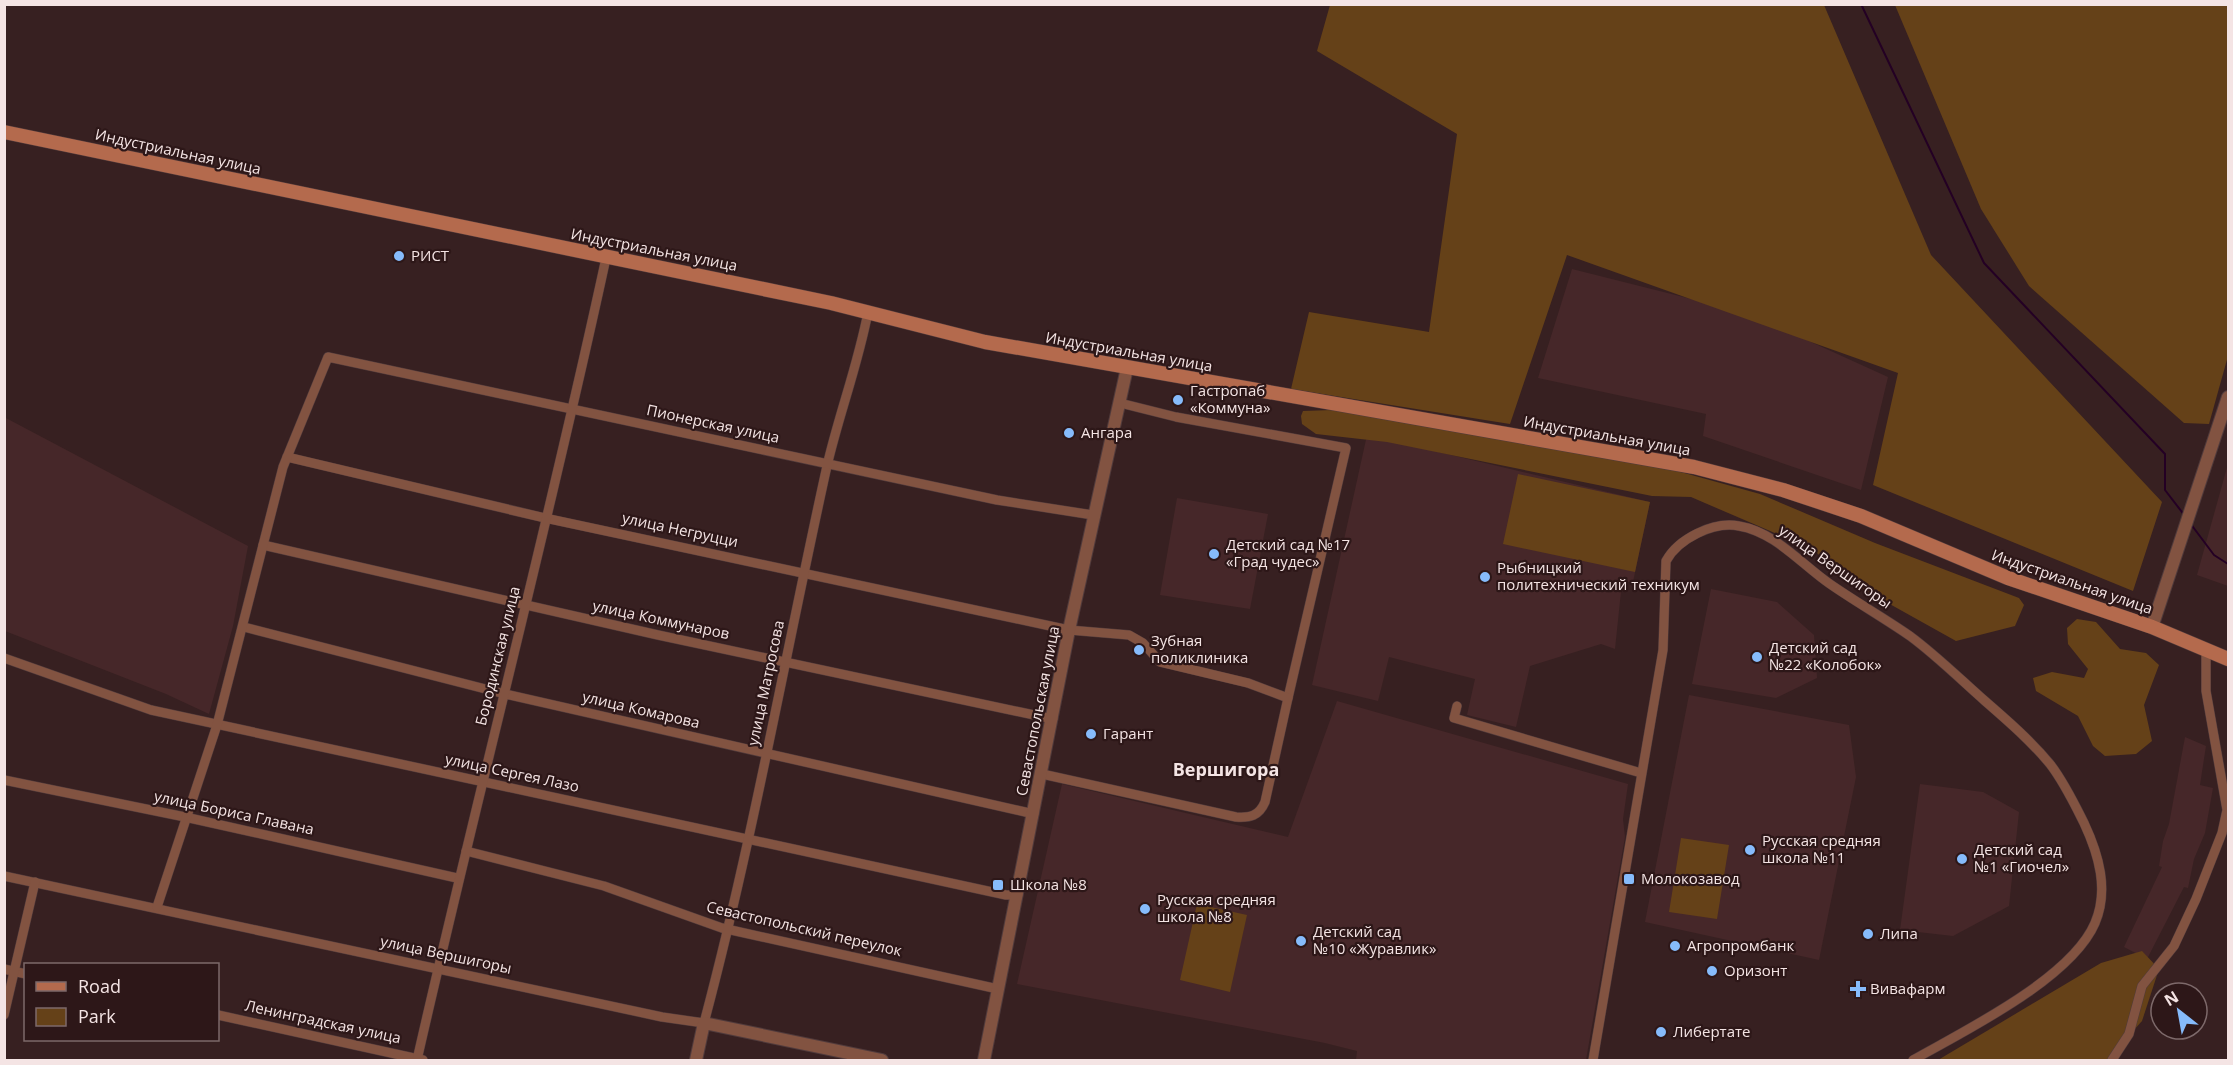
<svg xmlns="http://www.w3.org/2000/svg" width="2233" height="1065" viewBox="0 0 2233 1065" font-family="'Open Sans',sans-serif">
  <rect width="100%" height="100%" fill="#372021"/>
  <g fill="#462729">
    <polygon points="1572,269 1747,313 1888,377 1861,490 1703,436 1706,414 1538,378"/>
    <polygon points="4,417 248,546 233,626 209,714 166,694 5,631"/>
    <polygon points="1367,435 1650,502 1633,582 1622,582 1615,649 1601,644 1530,666 1516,727 1467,715 1475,679 1389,657 1378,701 1312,685"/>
    <polygon points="2228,464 2228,586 2197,575"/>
    <polygon points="1177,498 1268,514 1250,609 1160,595"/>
    <polygon points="1711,589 1777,602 1814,635 1817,678 1776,698 1692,684"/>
    <polygon points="1689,695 1849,725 1856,777 1819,960 1645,922"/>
    <polygon points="1337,701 1628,784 1623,819 1625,837 1586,1060 1356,1060 1357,1051 1325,1043 1017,984 1062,784 1288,837"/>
    <polygon points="2185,737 2206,746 2200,785 2213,788 2205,833 2194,859 2188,888 2184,887 2147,959 2124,947 2162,867 2159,866 2163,841 2169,824"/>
    <polygon points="1920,784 1983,792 2019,812 2009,906 1953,936 1900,930"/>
  </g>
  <g fill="#654118">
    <polygon points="1330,5 1824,5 1931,255 2162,502 2133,591 1873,485 1898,373 1567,255 1510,424 1291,389 1309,312 1429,332 1457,134 1317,51"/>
    <polygon points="1895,5 2228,5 2228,356 2209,424 2184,423 2029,286 1981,209"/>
    <polygon points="1332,410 1670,469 1760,494 1875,543 2019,598 2024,605 2015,626 1956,641 1861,588 1832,568 1814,550 1691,497 1652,496 1387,442 1316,434 1302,424 1301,416 1303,411"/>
    <polygon points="1518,474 1650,502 1635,572 1503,544"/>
    <polygon points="2077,619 2096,622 2120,649 2146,653 2159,665 2144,705 2152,741 2136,754 2105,756 2093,746 2078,716 2036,691 2033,678 2052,672 2084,678 2088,669 2068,644 2067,628"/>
    <polygon points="1681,838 1729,845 1717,919 1669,912"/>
    <polygon points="1197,904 1247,915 1230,992 1180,980"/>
    <polygon points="2142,951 2159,969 2142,1021 2107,1060 1938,1060 2101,963"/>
  </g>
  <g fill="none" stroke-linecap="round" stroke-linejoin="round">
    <g stroke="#240024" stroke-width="2">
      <polyline points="1861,4 1984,263 2165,454 2165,490 2185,516"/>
      <polyline points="2190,523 2214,555 2228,564"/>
    </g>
    <g stroke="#513b3c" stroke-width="10">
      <g id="minor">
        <polyline points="1120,403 1176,417 1346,448 1288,698"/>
        <path d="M287 457 545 518 1069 630 1129 635 1143 643 1160 662 1248 683 1288 698 1265 802C1259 816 1250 818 1236 817L1042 774"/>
        <polyline points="263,545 658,635 1053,719"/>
        <polyline points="244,627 505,694 1034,814"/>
        <polyline points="4,658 151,710 1006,895 1018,895"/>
        <polyline points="1457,706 1454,718 1641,773"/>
        <polyline points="4,780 185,817 457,878"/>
        <polyline points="466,851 604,886 722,928 998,989"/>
        <path d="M4 876 662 1017 704 1023C753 839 786 651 827 466 839 414 858 365 868 312"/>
        <polyline points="157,907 217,725 283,467 328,357 997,500 1093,515"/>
        <polyline points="4,969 26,974"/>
        <polyline points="4,1015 35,882"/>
        <polyline points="218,1015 423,1060"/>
        <path d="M417 1060C478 792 548 527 606 258"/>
        <path d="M1593 1060 1663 650 1666 561C1678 539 1713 521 1739 526 1775 532 1801 564 1830 584 1856 602 1884 618 1910 636 1937 656 1960 679 1985 701 2008 721 2031 741 2050 764 2064 782 2074 803 2084 823 2099 855 2109 890 2095 923 2071 979 1964 1031 1913 1060"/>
        <polyline points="2112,1060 2129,1034 2142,986 2174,946 2196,899 2222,833 2227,810 2206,691 2206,651"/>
      </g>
    </g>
    <g stroke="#513b3c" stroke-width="14">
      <g id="tertiary">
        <polyline points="2152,627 2228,397"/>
        <polyline points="696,1060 704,1023 882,1060"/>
        <polyline points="984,1060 1069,630 1127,368"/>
      </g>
    </g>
    <g stroke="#513b3c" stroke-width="15">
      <polyline id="secondary" points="4,132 831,303 985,342 1694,467 1783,490 1861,516 2008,578 2152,627 2228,659"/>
    </g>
    <use href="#minor" stroke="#825341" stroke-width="9"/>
    <use href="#tertiary" stroke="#825341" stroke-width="12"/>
    <use href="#secondary" stroke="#b46a4d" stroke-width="14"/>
  </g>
  <g fill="#86bbfb" stroke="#2d1718" stroke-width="2">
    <circle cx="399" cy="256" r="6"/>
    <circle cx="1178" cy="400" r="6"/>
    <circle cx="1069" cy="433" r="6"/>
    <circle cx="1214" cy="554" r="6"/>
    <circle cx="1485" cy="577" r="6"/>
    <circle cx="1139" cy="650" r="6"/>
    <circle cx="1757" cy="657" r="6"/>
    <circle cx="1091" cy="734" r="6"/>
    <circle cx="1750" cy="850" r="6"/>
    <circle cx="1962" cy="859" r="6"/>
    <rect x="1623" y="873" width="12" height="12" rx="3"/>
    <rect x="992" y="879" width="12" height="12" rx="3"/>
    <circle cx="1145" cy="909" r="6"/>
    <circle cx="1868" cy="934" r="6"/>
    <circle cx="1301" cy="941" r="6"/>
    <circle cx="1675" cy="946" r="6"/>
    <circle cx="1712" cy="971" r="6"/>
    <path d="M1855 980h6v6h6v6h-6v6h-6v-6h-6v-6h6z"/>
    <circle cx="1661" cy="1032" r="6"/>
  </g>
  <g text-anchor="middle" stroke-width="4.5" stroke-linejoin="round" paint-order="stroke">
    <g font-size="15" fill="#f4e4e4" stroke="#2d1718">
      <text transform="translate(178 152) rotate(12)" y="5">Индустриальная улица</text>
      <text transform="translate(654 250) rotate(11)" y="5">Индустриальная улица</text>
      <text transform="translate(1129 352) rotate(10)" y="5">Индустриальная улица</text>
      <text transform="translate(713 424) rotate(12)" y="5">Пионерская улица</text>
      <text transform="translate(1607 436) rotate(10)" y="5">Индустриальная улица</text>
      <text transform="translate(680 530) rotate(12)" y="5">улица Негруцци</text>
      <text transform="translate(1835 567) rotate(35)" y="5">улица Вершигоры</text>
      <text transform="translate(2072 582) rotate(19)" y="5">Индустриальная улица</text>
      <text transform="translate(661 620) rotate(12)" y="5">улица Коммунаров</text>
      <text transform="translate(498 656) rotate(-76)" y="5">Бородинская улица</text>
      <text transform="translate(766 683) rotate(-78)" y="5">улица Матросова</text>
      <text transform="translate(641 710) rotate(13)" y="5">улица Комарова</text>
      <text transform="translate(1038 711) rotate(-79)" y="5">Севастопольская улица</text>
      <text transform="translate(512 773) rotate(12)" y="5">улица Сергея Лазо</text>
      <text transform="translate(234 813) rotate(12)" y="5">улица Бориса Главана</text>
      <text transform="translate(804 929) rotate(13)" y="5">Севастопольский переулок</text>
      <text transform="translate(446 955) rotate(12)" y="5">улица Вершигоры</text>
      <text transform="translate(323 1022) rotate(12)" y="5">Ленинградская улица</text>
    </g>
    <g font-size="15" fill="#f4e4e4" stroke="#2d1718" text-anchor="start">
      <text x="411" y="261">РИСТ</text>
      <text x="1190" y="396">Гастропаб<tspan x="1190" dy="17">«Коммуна»</tspan></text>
      <text x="1081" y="438">Ангара</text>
      <text x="1226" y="550">Детский сад №17<tspan x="1226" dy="17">«Град чудес»</tspan></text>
      <text x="1497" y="573">Рыбницкий<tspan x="1497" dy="17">политехнический техникум</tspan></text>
      <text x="1151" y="646">Зубная<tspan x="1151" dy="17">поликлиника</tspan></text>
      <text x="1769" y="653">Детский сад<tspan x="1769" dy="17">№22 «Колобок»</tspan></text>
      <text x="1103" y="739">Гарант</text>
      <text x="1762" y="846">Русская средняя<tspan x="1762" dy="17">школа №11</tspan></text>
      <text x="1974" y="855">Детский сад<tspan x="1974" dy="17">№1 «Гиочел»</tspan></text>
      <text x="1641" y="884">Молокозавод</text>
      <text x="1010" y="890">Школа №8</text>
      <text x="1157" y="905">Русская средняя<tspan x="1157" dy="17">школа №8</tspan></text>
      <text x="1313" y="937">Детский сад<tspan x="1313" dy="17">№10 «Журавлик»</tspan></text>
      <text x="1880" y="939">Липа</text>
      <text x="1687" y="951">Агропромбанк</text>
      <text x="1724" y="976">Оризонт</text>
      <text x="1870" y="994">Вивафарм</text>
      <text x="1673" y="1037">Либертате</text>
    </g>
    <g font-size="18" font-weight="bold" fill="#f4e4e4" stroke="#2d1718">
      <text x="1226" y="776">Вершигора</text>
    </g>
  </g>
  <rect width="2233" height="1065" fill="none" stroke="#f4e4e4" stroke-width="12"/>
  <rect x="24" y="963" width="195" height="78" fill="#2d1718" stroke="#7d696a" stroke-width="1.5"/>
  <rect x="36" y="982" width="30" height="9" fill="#b46a4d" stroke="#7d696a" stroke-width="1.5"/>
  <text x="78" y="993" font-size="18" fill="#f4e4e4">Road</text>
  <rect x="36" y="1008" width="30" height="18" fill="#654118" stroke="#7d696a" stroke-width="1.5"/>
  <text x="78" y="1023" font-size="18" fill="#f4e4e4">Park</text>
  <g transform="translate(2179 1011) rotate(329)"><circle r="28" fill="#2d1718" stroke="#7d696a" stroke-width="1.5"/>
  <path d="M0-4.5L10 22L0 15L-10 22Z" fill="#86bbfb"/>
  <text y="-9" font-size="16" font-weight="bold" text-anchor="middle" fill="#f4e4e4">N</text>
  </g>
</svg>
